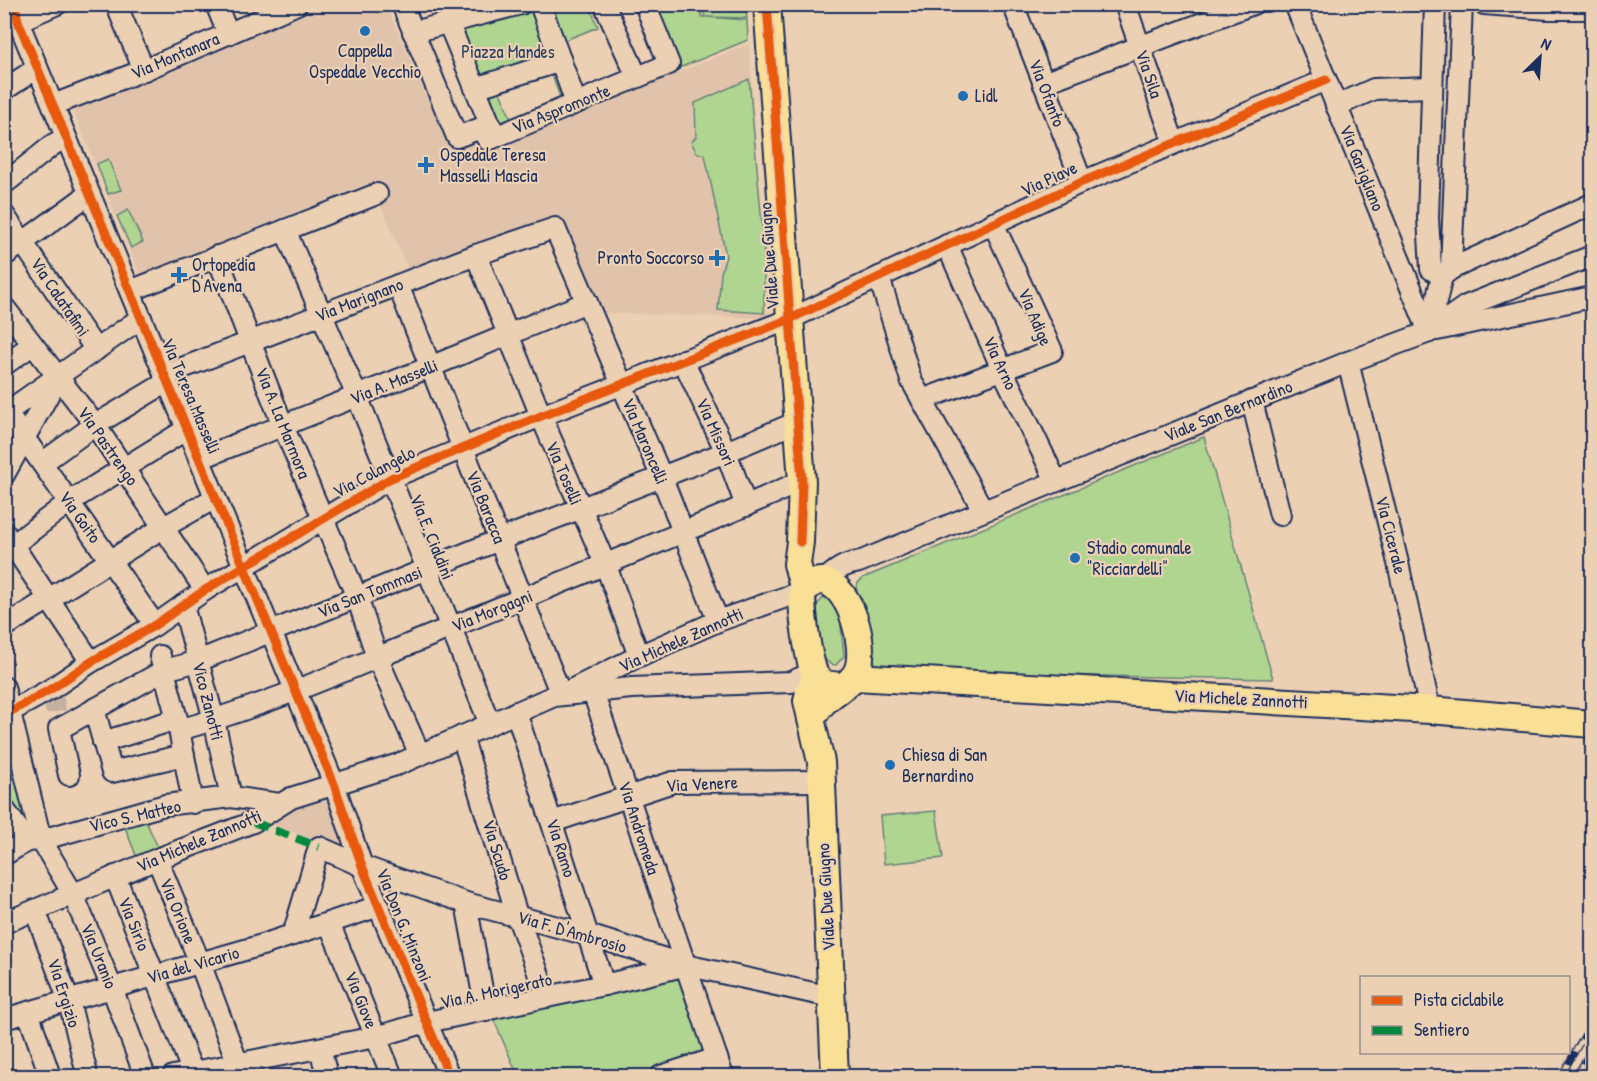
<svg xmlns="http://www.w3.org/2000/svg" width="1597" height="1081" viewBox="0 0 1597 1081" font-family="'Patrick Hand',sans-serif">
  <rect width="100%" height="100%" fill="#ecd0b3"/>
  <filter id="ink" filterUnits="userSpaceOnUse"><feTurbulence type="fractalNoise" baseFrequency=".0167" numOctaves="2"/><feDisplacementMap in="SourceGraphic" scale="12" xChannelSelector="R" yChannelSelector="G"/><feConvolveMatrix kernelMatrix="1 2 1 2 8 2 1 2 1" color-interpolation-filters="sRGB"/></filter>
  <g filter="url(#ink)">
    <g fill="#e1c3ac">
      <polygon points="317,5 386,5 449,148 479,135 485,149 749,44 768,318 602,313 563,219 410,275 371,182 140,276 72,107"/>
      <polygon points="332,787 355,860 262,819"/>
    </g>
    <g fill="#b0d591" stroke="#668278" stroke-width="1.5">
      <polygon points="558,4 589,5 598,27 560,42 579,95 562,102 551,73 499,90 512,121 496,127 463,29"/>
      <polygon points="652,5 699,5 702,17 705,17 702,5 745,5 747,18 706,17 747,20 748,40 679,68"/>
      <polygon points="749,79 764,246 764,313 718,310 721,273 726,256 705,155 697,153 691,142 696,137 695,103"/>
      <polygon points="108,159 121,190 108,194 97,164"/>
      <polygon points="128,210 143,242 131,248 117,216"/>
      <polygon points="203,423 213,446 204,456 193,427"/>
      <path d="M1204 437 1273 679 885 672 875 664C868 639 871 614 855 592L858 583 863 578Z"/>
      <path d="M824 597H830L840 616 844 656 836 665C816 666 817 621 816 606Z"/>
      <polygon points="5,726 38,838 5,808 4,784 8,782 5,768"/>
      <polygon points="936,811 943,858 884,864 880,816"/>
      <polygon points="145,819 160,852 137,858 123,822"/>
      <polygon points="683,969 714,1056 648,1076 518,1076 491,1013"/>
    </g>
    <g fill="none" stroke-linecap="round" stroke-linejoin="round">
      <polyline stroke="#c2b0a2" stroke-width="20" stroke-dasharray="20 10" stroke-linecap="butt" points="53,696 56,712"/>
      <g stroke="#1b2f5e" stroke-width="24">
        <g id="minor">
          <polyline points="15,4 18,21 334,784 362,866 449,1076"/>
          <polyline points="116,4 144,70"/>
          <polyline points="216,4 228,34"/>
          <polyline points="402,4 457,137 481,128 488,140 669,64 645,4"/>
          <polyline points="540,4 576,103"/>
          <polyline points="604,4 637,77"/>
          <polyline points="1013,4 1082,182"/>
          <polyline points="1125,4 1174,143"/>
          <polyline points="1295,4 1429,332"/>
          <polyline points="1435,4 1428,218 1431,269 1442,276 1451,269 1592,204"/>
          <polyline points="1484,4 1548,9 1592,9"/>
          <polyline points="448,22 495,136"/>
          <polyline points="4,23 18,21 57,4"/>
          <polyline points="413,32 521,4"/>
          <polyline points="1043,83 1253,4"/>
          <polyline points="475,88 561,61"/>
          <polyline points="4,90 37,68"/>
          <polyline points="53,105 144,70 297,4"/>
          <polyline points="1336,106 1374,89 1431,87"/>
          <polyline points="4,184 54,144 66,138"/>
          <polyline points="4,215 96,350"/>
          <polyline points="285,230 357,396 490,724"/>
          <polyline points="947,245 1002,369 1056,481"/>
          <polyline points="476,255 541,416 606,566 639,656"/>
          <polyline points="4,256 89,194"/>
          <polyline points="217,256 283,426 357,597 377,657 420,755"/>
          <polyline points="1451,269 1462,4"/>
          <polyline points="879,277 911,380 983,510"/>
          <polyline points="398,285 561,695 639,656 718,621 803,591"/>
          <polyline points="130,291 377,194"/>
          <polyline points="4,307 95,425 205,590"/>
          <polyline points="1437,330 1592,297"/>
          <polyline points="1429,332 1442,276"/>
          <polyline points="683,360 726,452 746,506"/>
          <polyline points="1348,362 1398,563 1430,710"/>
          <polyline points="4,365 32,345"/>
          <polyline points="164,375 476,255 555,228 662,478 718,621"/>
          <polyline points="922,400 1052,351 993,223"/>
          <polyline points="1252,401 1280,515"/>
          <polyline points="4,409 155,625"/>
          <polyline points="4,414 141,318"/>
          <polyline points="199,459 430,367 587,302"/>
          <polyline points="42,463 95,425 167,382"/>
          <polyline points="4,475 56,381"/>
          <polyline points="4,532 91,662"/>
          <polyline points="13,545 69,502 187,429"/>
          <path d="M824 581C835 570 844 564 859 562L1348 362 1429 332 1466 306 1592 256"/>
          <polyline points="183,605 214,720 231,797"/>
          <polyline points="4,627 164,527 215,498"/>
          <polyline points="160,656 177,719 193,803"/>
          <polyline points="4,687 41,840 73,894 112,988 145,1076"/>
          <polyline points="593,692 723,1076"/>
          <polyline points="94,709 112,772 184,755"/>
          <polyline points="516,712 604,985"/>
          <polyline points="4,715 51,689 91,662 155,625 205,590 391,478 541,416 790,319 1082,182 1326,80"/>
          <path d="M179 730C269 705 355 666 442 631 562 582 683 534 802 481"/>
          <polyline points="462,736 517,915 547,997"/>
          <polyline points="103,742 177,719"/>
          <polyline points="69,775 59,729 165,670 198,661 499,540 726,452 797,422"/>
          <polyline points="4,809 27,841"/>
          <polyline points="552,822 673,782 821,781"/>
          <polyline points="4,855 27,841 41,840 165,805 231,797 280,804"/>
          <polyline points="157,859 200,963 238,1064"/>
          <polyline points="115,876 193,1073 191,1076"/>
          <polyline points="466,903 486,1011"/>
          <polyline points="35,910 69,1001 86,1070 83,1076"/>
          <polyline points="4,923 157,859 253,822 291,798 399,764 554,696 631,688 791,682 814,672"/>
          <polyline points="329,923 392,1076"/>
          <polyline points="293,935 319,847 362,866 466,903 588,935 685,965 831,997"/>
          <polyline points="28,1012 50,1076"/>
          <polyline points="4,1019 262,945 379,906"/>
          <polyline points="320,1048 327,1076"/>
          <polyline points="173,1076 376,1037 427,1022 604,985 683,966"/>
          <polyline points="661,1076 717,1058"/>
        </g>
      </g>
      <g stroke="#1b2f5e" stroke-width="30">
        <g id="major">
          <polyline points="767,4 802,481 800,542 797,564 804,590"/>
          <polyline points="816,677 809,692 807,701 821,762 835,1076"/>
          <polyline points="855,677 1430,710 1592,724"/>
          <path d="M811 719C815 714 818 708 822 704 833 691 853 685 858 669 866 646 851 586 823 581 815 580 809 586 803 591 800 604 809 669 817 678 824 686 833 685 843 686"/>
        </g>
      </g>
      <use href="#minor" stroke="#ecd0b3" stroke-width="20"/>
      <use href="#major" stroke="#fadf96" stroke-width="26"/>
      <g stroke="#1b2f5e" stroke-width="7">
        <g id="rail">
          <polyline points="1561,1076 1592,1022"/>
          <polyline points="1576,1076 1592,1048"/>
        </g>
      </g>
      <use href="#rail" stroke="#ecd0b3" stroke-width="4.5" stroke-dasharray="14" stroke-linecap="butt"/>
      <polyline stroke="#00873e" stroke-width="8" stroke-dasharray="15 8" stroke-linecap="butt" points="253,822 319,847"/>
      <g stroke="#ecd0b3" stroke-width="13">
        <g id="cycleway">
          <polyline points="15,4 18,21 334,784 362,866 449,1076"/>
          <polyline points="767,4 802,481 800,542"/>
          <polyline points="4,715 51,689 91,662 155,625 205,590 391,478 541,416 790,319 1082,182 1326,80"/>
        </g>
      </g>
      <use href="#cycleway" stroke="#e8590c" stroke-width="9"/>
    </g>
  </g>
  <g fill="#1f6fb2" stroke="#ecd0b3" stroke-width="2">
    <circle cx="365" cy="31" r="6"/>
    <circle cx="963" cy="96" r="6"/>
    <path d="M423 156h6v6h6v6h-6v6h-6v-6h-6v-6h6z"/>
    <path d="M714 249h6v6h6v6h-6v6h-6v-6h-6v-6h6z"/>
    <path d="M176 266h6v6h6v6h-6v6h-6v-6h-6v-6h6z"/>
    <circle cx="1075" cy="558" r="6"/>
    <circle cx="890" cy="765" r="6"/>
  </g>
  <g text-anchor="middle" stroke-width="4.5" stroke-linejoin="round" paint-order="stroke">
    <g font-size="18" fill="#1b2f5e" stroke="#ecd0b3" text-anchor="start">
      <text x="365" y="57" text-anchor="middle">Cappella<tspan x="365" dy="21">Ospedale Vecchio</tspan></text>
      <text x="975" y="102">Lidl</text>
      <text x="440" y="161">Ospedale Teresa<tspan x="440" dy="21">Masselli Mascia</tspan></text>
      <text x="704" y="264" text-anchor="end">Pronto Soccorso</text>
      <text x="192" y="271">Ortopedia<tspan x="192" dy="21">D'Avena</tspan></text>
      <text x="1087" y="554">Stadio comunale<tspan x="1087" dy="21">"Ricciardelli"</tspan></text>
      <text x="902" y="761">Chiesa di San<tspan x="902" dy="21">Bernardino</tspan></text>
    </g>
    <g font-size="18" fill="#2a4063" stroke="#ecd0b3">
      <text x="508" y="58">Piazza Mandes</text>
    </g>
    <g font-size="18" fill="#1b2f5e" stroke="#ecd0b3">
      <text transform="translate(175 56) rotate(-23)" y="6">Via Montanara</text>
      <text transform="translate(1149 74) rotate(71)" y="6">Via Sila</text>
      <text transform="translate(1047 93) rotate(69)" y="6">Via Ofanto</text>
      <text transform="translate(561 109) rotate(-22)" y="6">Via Aspromonte</text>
      <text transform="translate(1362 168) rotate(68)" y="6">Via Garigliano</text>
      <text transform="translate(1049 179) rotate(-25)" y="6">Via Piave</text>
      <text transform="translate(769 256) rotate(-94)" y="6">Viale Due Giugno</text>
      <text transform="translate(60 297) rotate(56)" y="6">Via Calatafimi</text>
      <text transform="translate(359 300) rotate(-21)" y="6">Via Marignano</text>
      <text transform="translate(1035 317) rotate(67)" y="6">Via Adige</text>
      <text transform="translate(1000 363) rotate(65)" y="6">Via Arno</text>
      <text transform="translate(394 382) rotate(-22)" y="6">Via A. Masselli</text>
      <text transform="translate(191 396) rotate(67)" y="6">Via Teresa Masselli</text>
      <text transform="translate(1228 411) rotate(-22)" y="6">Viale San Bernardino</text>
      <text transform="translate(283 423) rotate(68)" y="6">Via A. La Marmora</text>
      <text transform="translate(716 432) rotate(66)" y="6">Via Missori</text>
      <text transform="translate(645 441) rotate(67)" y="6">Via Maroncelli</text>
      <text transform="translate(108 446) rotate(55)" y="6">Via Pastrengo</text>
      <text transform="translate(374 472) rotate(-28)" y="6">Via Colangelo</text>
      <text transform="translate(564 473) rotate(67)" y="6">Via Toselli</text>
      <text transform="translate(486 507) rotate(68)" y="6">Via Baracca</text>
      <text transform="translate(80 517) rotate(55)" y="6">Via Goito</text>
      <text transform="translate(1391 535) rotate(76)" y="6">Via Cicerale</text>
      <text transform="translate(432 537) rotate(68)" y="6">Via E. Cialdini</text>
      <text transform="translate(370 592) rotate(-22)" y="6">Via San Tommasi</text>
      <text transform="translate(492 611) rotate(-22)" y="6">Via Morgagni</text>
      <text transform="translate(681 640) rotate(-24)" y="6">Via Michele Zannotti</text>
      <text transform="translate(1241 699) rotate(3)" y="6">Via Michele Zannotti</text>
      <text transform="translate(208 701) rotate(76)" y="6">Vico Zanotti</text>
      <text transform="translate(702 784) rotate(-3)" y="6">Via Venere</text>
      <text transform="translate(135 816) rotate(-13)" y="6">Vico S. Matteo</text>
      <text transform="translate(639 828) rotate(72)" y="6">Via Andromeda</text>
      <text transform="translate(199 841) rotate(-23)" y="6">Via Michele Zannotti</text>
      <text transform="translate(561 848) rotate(72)" y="6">Via Ramo</text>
      <text transform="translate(497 850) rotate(73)" y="6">Via Scudo</text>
      <text transform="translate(826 897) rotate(-93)" y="6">Viale Due Giugno</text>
      <text transform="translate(178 911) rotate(68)" y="6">Via Orione</text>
      <text transform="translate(134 924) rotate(68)" y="6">Via Sirio</text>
      <text transform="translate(404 925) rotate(68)" y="6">Via Don G. Minzoni</text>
      <text transform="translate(572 932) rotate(16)" y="6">Via F. D'Ambrosio</text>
      <text transform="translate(99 956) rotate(68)" y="6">Via Uranio</text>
      <text transform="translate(193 965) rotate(-16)" y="6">Via del Vicario</text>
      <text transform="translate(496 991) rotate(-12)" y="6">Via A. Morigerato</text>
      <text transform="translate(64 993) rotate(72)" y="6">Via Ergizio</text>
      <text transform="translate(361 1000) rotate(68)" y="6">Via Giove</text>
    </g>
  </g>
  <rect width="1597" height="1081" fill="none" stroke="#ecd0b3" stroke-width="24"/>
  <rect x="12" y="12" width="1573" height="1057" fill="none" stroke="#1b2f5e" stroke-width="2" filter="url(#ink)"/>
  <rect x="1360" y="976" width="210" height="78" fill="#ecd0b3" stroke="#989091" stroke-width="1.5"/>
  <rect x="1372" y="996" width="30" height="9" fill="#e8590c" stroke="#989091" stroke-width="1.5"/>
  <text x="1414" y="1006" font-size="18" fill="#1b2f5e">Pista ciclabile</text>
  <rect x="1372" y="1026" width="30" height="9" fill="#00873e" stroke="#989091" stroke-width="1.5"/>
  <text x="1414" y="1036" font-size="18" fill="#1b2f5e">Sentiero</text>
  <g transform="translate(1540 57) rotate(25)" stroke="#ecd0b3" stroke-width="4.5" paint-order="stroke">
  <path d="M0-4.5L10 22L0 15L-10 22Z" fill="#1b2f5e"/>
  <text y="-9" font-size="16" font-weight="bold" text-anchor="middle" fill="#1b2f5e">N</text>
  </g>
</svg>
